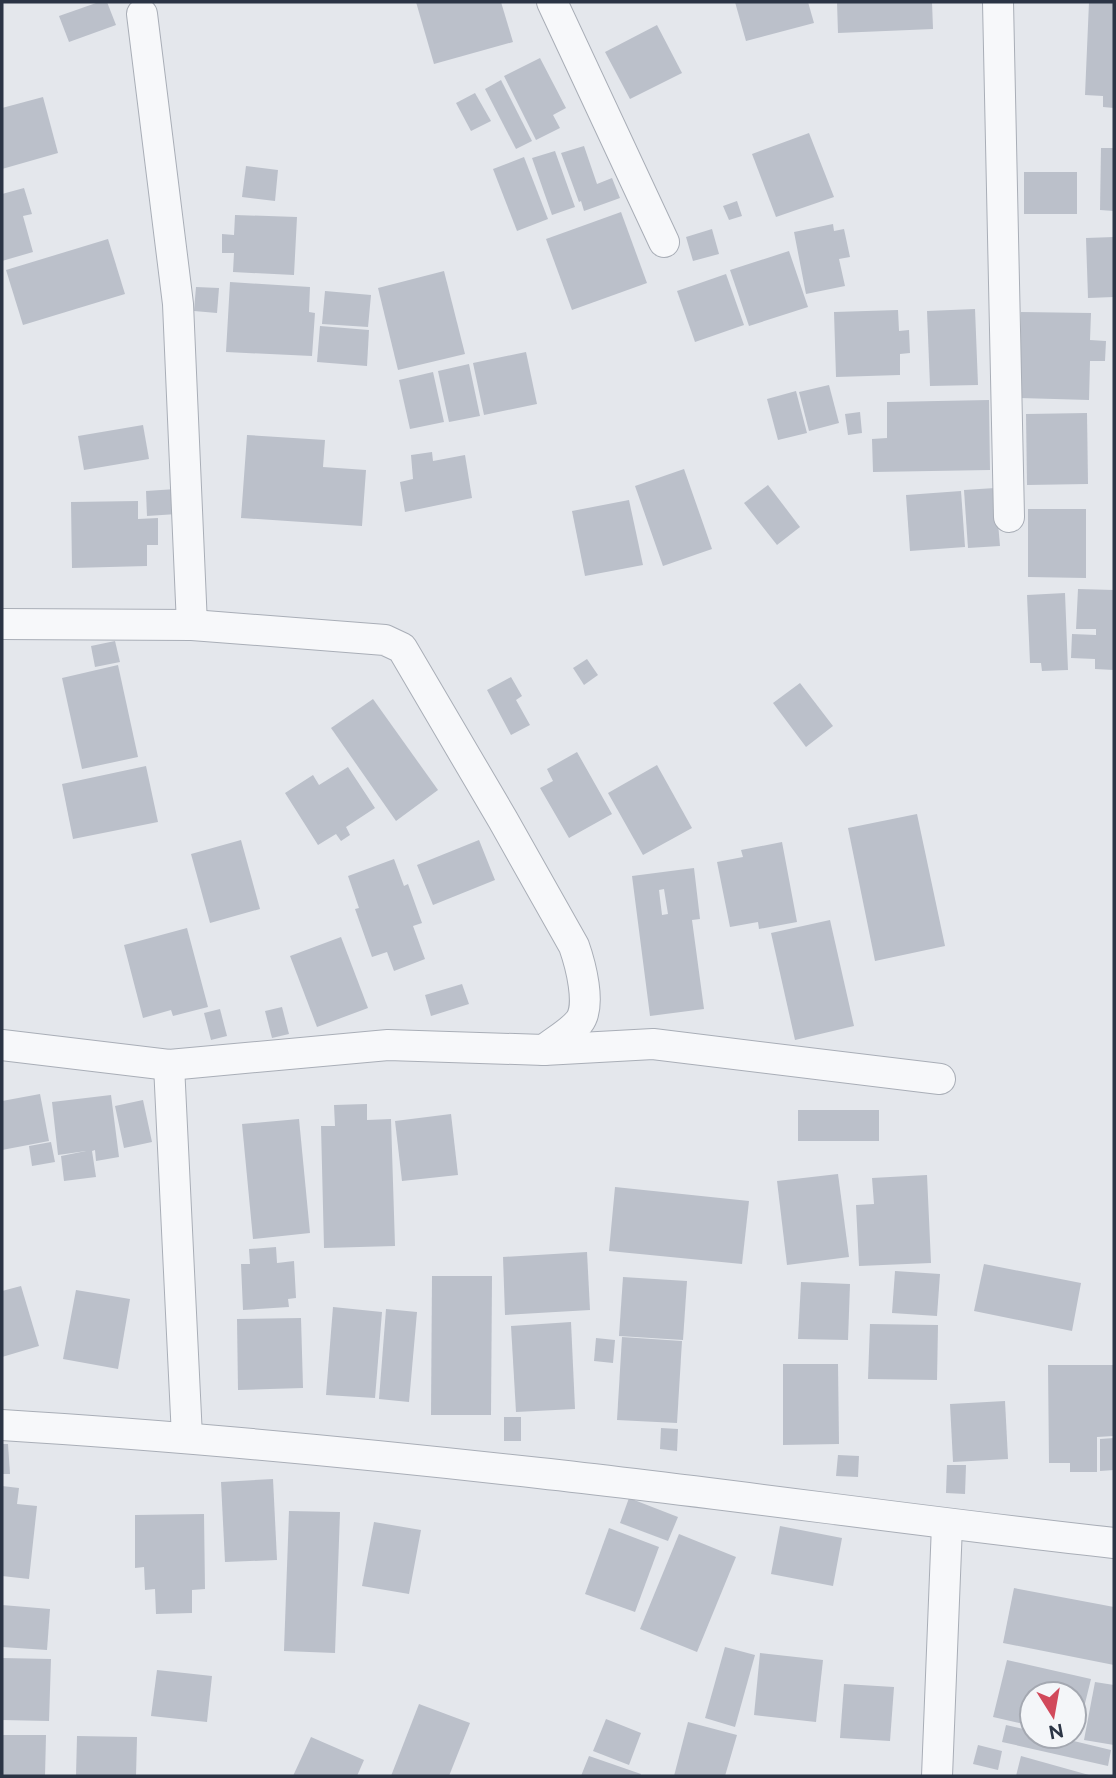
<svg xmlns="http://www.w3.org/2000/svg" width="1116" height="1778" viewBox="0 0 1116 1778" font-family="Raleway,sans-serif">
  <rect width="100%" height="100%" fill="#e4e7ec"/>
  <g fill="#bbc0ca" fill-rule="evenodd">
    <polygon points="99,2 107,2 116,25 69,42 59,16"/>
    <polygon points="416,2 501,2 513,42 434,64"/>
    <polygon points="735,2 808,2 814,23 746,41"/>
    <polygon points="837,2 932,2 933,29 838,33"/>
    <polygon points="1089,2 1114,2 1114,108 1103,107 1103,96 1085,95"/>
    <polygon points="657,25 682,73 630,99 605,52"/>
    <polygon points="540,58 566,108 553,115 560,128 536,140 504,76"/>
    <polygon points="501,80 532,141 516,149 485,89"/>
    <polygon points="475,93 491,121 471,131 456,103"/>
    <polygon points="43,97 58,153 2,169 2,108"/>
    <polygon points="809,133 834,197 776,217 752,154"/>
    <polygon points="584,146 597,184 612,178 620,198 584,211 581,201 579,202 561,153"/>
    <polygon points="1101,148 1114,148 1114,211 1100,210"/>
    <polygon points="555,151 575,207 552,215 532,158"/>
    <polygon points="524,157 548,219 517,231 493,169"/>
    <polygon points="246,166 278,170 275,201 242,197"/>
    <rect x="1024" y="172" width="53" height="42"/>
    <polygon points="24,188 32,214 23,216 33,252 2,261 2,194"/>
    <polygon points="737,201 742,216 729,220 723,206"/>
    <polygon points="621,212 647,283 572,310 546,239"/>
    <polygon points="235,215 297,217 294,275 233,272 234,253 222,253 222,234 234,235"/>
    <polygon points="833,224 834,231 844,229 850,257 839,259 845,286 806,294 794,232"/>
    <polygon points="712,229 719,254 693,261 686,237"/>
    <polygon points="1114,237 1114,297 1088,298 1086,238"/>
    <polygon points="108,239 125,294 23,325 6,270"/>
    <polygon points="789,251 808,307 749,326 730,270"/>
    <polygon points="444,271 465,354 398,370 378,288"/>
    <polygon points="726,274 744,325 695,342 677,291"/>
    <polygon points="230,282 310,287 309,312 315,313 312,356 226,352"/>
    <polygon points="196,287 219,288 217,313 194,311"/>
    <polygon points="325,291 371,295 368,327 322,324"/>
    <polygon points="975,309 978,385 930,386 927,311"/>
    <polygon points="898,310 899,331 909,330 910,353 900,354 900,375 836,377 834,312"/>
    <polygon points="1021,312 1091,313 1090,340 1106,341 1105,361 1090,361 1089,400 1020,398"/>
    <polygon points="320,326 369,330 367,366 317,362"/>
    <polygon points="526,352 537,404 484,415 473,363"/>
    <polygon points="469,364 480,416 449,422 438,371"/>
    <polygon points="433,372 444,422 410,429 399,380"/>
    <polygon points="829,385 839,423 809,431 799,392"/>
    <polygon points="796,391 807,433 778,440 767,399"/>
    <polygon points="989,400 990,470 873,472 872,439 887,438 887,402"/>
    <polygon points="860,412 862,433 848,435 845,414"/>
    <polygon points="1087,413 1088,484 1027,485 1026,414"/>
    <polygon points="143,425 149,459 84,470 78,436"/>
    <polygon points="247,435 325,440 323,467 366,470 362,526 241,518"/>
    <polygon points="432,452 433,461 465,455 472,498 405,512 400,482 413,479 411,455"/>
    <polygon points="684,469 712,549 663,566 635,486"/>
    <polygon points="768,485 800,527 777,545 744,503"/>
    <polygon points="995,488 1000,546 968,548 964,490"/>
    <polygon points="176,489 177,514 147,516 146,491"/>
    <polygon points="961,491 965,547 910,551 906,495"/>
    <polygon points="629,500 643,565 585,576 572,511"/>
    <polygon points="138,501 138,519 158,518 158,545 147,545 147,566 72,568 71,502"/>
    <polygon points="1028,509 1086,509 1086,578 1028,577"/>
    <polygon points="1078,589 1114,590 1114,670 1095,669 1095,659 1071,658 1072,634 1096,635 1096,629 1076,629"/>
    <polygon points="1065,593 1068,670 1042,671 1041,663 1030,663 1027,595"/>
    <polygon points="115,641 120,662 95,667 91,646"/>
    <polygon points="587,659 598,675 584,685 573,668"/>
    <polygon points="118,665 138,757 82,769 62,678"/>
    <polygon points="511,677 522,696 516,700 530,725 511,735 487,690"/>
    <polygon points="800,683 833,726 806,747 773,703"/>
    <polygon points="373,699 438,790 396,821 331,728"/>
    <polygon points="577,752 612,814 569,838 540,788 553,781 547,769"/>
    <polygon points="657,765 692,828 643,855 608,793"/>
    <polygon points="146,766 158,822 73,839 62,784"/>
    <polygon points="348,767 375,808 346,827 350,835 341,841 336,834 318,845 285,793 313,775 319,785"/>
    <polygon points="917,814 945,946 875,961 848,828"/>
    <polygon points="241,840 260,909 210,923 191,854"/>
    <polygon points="479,840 495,880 433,905 417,865"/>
    <polygon points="782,842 797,922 759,929 758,922 730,927 717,862 743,857 741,850"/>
    <polygon points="394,859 404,886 408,884 422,923 413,926 425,959 394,971 387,952 372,957 355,909 359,908 348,876"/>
    <path d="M694 868 700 919 692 920 704 1009 650 1016 632 876ZM664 889 668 914 662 915 659 890Z"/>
    <polygon points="830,920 854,1026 795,1040 771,933"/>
    <polygon points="187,928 208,1007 173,1016 171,1010 143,1018 124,945"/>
    <polygon points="341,937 368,1008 317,1027 290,956"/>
    <polygon points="462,984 469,1004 431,1016 425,995"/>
    <polygon points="282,1007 289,1034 272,1038 265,1011"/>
    <polygon points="220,1009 227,1036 211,1040 204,1013"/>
    <polygon points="40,1094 49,1141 2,1150 2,1101"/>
    <polygon points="111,1095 119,1157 96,1161 95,1150 92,1151 96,1177 64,1181 61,1156 86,1151 58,1155 52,1102"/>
    <polygon points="143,1100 152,1142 124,1148 115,1106"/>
    <polygon points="367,1104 367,1120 391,1119 395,1246 324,1248 321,1126 335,1126 334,1105"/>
    <rect x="798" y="1110" width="81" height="31"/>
    <polygon points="451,1114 458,1175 402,1181 395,1121"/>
    <polygon points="299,1119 310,1233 253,1239 242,1124"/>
    <polygon points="51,1142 55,1162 32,1166 29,1146"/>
    <polygon points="838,1174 849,1257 787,1265 777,1181"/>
    <polygon points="927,1175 931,1263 859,1266 856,1205 874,1204 872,1178"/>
    <polygon points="615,1187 749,1201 742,1264 609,1251"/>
    <polygon points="276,1247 277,1263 294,1261 296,1298 288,1299 289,1307 243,1310 241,1264 250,1264 249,1249"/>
    <polygon points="587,1252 590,1310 505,1315 503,1257"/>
    <polygon points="984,1264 1081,1283 1072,1331 974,1311"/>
    <polygon points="895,1271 940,1274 937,1316 892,1313"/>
    <polygon points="432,1276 492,1276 491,1415 431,1415"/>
    <polygon points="623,1277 687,1281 683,1340 619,1336"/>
    <polygon points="801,1282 850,1284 848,1340 798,1339"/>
    <polygon points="21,1286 39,1346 2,1357 2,1291"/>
    <polygon points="76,1290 130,1299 118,1369 63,1359"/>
    <polygon points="333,1307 382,1312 375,1398 326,1395"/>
    <polygon points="386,1309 417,1312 409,1402 379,1399"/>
    <polygon points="301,1318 303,1388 238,1390 237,1319"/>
    <polygon points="571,1322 575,1409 516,1412 511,1326"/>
    <polygon points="870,1324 938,1325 937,1380 868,1379"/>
    <polygon points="622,1337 682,1341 677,1423 617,1420"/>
    <polygon points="596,1338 615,1340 613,1363 594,1361"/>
    <polygon points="783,1364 838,1364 839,1444 783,1445"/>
    <polygon points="1048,1365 1114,1365 1114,1436 1097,1437 1097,1472 1070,1472 1070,1463 1049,1463"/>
    <polygon points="1005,1401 1008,1459 953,1462 950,1404"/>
    <rect x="504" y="1417" width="17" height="24"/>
    <polygon points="661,1428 678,1429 677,1451 660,1449"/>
    <polygon points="1114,1438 1114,1470 1100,1471 1100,1439"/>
    <polygon points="2,1444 8,1444 10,1474 2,1474"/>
    <polygon points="838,1455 859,1456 858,1477 836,1476"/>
    <polygon points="947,1465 966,1465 965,1494 946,1493"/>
    <polygon points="273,1479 277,1560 225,1562 221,1482"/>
    <polygon points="2,1486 19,1488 17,1504 37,1506 29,1579 2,1576"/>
    <polygon points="629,1498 678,1517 668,1541 620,1523"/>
    <polygon points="289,1511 340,1512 335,1653 284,1651"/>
    <polygon points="204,1514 205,1589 192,1590 192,1613 156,1614 155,1589 145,1590 144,1567 135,1568 135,1515"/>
    <polygon points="374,1522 421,1530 409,1594 362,1586"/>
    <polygon points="780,1526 842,1538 833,1586 771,1574"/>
    <polygon points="609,1528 659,1547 635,1612 585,1594"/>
    <polygon points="679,1534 736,1557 697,1652 640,1629"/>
    <polygon points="1014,1588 1114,1607 1114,1665 1003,1643"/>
    <polygon points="2,1605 50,1609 47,1650 2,1647"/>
    <polygon points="725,1647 755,1655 735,1727 705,1718"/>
    <polygon points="760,1653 823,1660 816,1722 754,1715"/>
    <polygon points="2,1658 51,1659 49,1721 2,1720"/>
    <polygon points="1007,1660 1091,1679 1077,1736 1074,1736 1074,1694 1032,1694 1032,1726 993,1717"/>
    <polygon points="157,1670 212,1676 207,1722 151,1716"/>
    <polygon points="1095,1682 1114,1685 1114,1745 1084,1740"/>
    <polygon points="844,1684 894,1687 890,1741 840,1738"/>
    <polygon points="419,1704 470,1723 449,1776 391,1776"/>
    <polygon points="606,1719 641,1733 629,1765 593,1751"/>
    <polygon points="688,1722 737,1735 725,1776 674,1776"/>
    <polygon points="1006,1725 1032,1731 1032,1736 1053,1736 1111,1750 1108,1766 1002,1742"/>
    <polygon points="2,1735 46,1735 45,1776 2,1776"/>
    <polygon points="77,1736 137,1737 136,1776 76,1776"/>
    <polygon points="311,1737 364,1760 357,1776 293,1776"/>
    <polygon points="978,1745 1002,1751 998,1770 973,1764"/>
    <polygon points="589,1756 641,1774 640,1776 581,1776"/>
    <polygon points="1021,1756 1089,1775 1089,1776 1016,1776"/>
  </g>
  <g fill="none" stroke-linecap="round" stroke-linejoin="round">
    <g stroke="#a9aeb7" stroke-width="32">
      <g id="minor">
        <polyline points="552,2 664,242"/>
        <polyline points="998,2 1009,517"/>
        <polyline points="142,14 178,304 192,625"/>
        <path d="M2 624 192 625 385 640 402 648 503 820 574 946C580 963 592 1006 579 1022 570 1033 555 1041 544 1050"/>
        <polyline points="2,1045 169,1065 388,1045 544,1050 653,1044 940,1079"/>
        <polyline points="169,1065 187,1437"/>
        <path d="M2 1425C181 1436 360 1453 539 1473 731 1494 922 1522 1114 1543"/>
        <polyline points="937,1776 947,1525"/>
      </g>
    </g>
    <use href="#minor" stroke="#f7f8fa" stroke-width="30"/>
  </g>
  <rect width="1116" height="1778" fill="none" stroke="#2b3445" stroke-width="7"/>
  <g transform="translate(1053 1715) rotate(169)"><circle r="33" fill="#f4f6f9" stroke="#a4a8b1" stroke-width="2"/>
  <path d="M0-5L12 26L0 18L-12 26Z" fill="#d1495b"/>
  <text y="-10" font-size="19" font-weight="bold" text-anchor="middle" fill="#2b3445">N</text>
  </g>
</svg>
